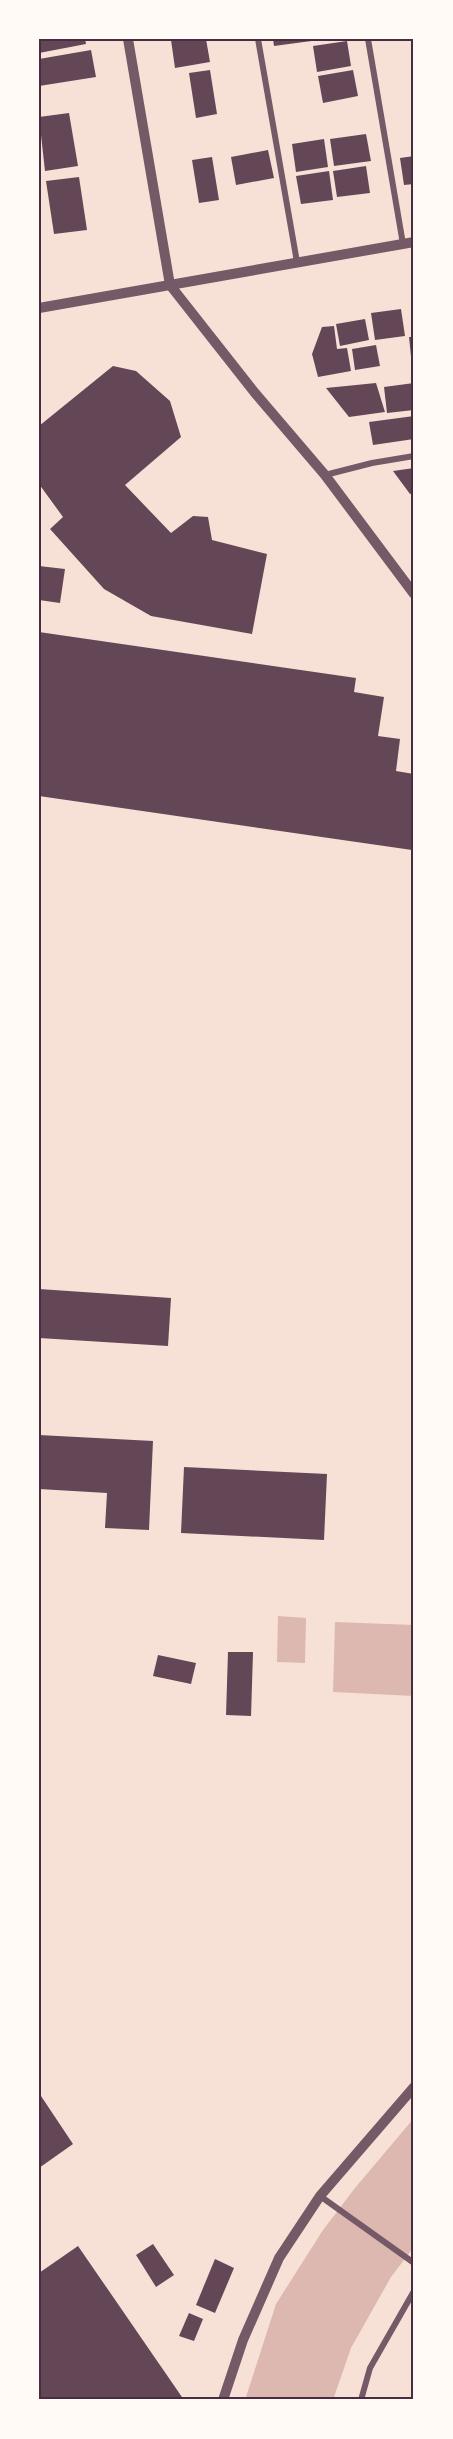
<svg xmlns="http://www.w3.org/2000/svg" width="453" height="2439" viewBox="0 0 453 2439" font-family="'Alegreya Sans',sans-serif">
  <rect width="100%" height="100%" fill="#f7e1d7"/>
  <g fill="#dcb8b0">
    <polygon points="278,1616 306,1618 305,1663 277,1662"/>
    <polygon points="335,1622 414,1625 414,1696 333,1692"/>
    <polygon points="414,2118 414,2247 391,2277 351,2348 333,2400 245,2400 276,2304 323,2230 355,2188"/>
  </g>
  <g fill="#644757">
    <polygon points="39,39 85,39 86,44 39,53"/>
    <polygon points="206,39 210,62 175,68 171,40"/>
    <polygon points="273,39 319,39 319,40 274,46"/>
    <polygon points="347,41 351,66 317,72 313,46"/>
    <polygon points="91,50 96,77 39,86 39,59"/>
    <polygon points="210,70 217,114 196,118 189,73"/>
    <polygon points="353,70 358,96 323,103 318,76"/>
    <polygon points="69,113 78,166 45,171 39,117"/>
    <polygon points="366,134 371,161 334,166 330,139"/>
    <polygon points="324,139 328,167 296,172 292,144"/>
    <polygon points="268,150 274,178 236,185 231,157"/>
    <polygon points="414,156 414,184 404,185 400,158"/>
    <polygon points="212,157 219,200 199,203 192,160"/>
    <polygon points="366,166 370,193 337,197 333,171"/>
    <polygon points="329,171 333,200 301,204 296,176"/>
    <polygon points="79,177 87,230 54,234 46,181"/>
    <polygon points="401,309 405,336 375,340 371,313"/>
    <polygon points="365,319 369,340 340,346 336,324"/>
    <polygon points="334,326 337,349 347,348 351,371 318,377 312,354 322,327"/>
    <polygon points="409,337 414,337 414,366 412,366"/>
    <polygon points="376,345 380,366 355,370 352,349"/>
    <polygon points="113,366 136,371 170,401 181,437 125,485 171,533 193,516 208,517 212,540 267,554 252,634 151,616 104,589 50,529 63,517 39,484 39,426"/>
    <polygon points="376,383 385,412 349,417 326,388"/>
    <polygon points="414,383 414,410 387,413 384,387"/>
    <polygon points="414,416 414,439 373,445 369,422"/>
    <polygon points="414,468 414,493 410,494 393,471"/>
    <polygon points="39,566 65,569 60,603 39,600"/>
    <polygon points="39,632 356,678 354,692 384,697 378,736 400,739 396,771 414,774 412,850 39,796"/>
    <polygon points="39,1289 171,1298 168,1346 39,1338"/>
    <polygon points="39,1435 153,1441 149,1530 105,1528 107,1493 39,1489"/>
    <polygon points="184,1467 327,1474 324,1540 181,1533"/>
    <polygon points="228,1652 253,1652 251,1716 226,1715"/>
    <polygon points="158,1655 196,1663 191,1684 153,1676"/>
    <polygon points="39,2093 73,2144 39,2168"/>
    <polygon points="153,2244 174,2275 156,2287 136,2255"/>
    <polygon points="78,2246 184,2400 39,2400 39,2273"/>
    <polygon points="215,2259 234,2268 215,2313 196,2305"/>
    <polygon points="189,2313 203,2319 194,2341 179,2336"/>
  </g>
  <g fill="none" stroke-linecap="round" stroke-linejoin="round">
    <g stroke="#755966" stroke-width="6">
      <polyline points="258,39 297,262"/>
      <polyline points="368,39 403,244"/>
      <polyline points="325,475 372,463 414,456"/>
      <polyline points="320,2196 414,2263"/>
      <polyline points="361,2400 370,2368 414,2291"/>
    </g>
    <g stroke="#755966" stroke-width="10">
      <polyline points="128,39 170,285 255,393 325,475 414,594"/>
      <polyline points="39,308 414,242"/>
      <polyline points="223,2400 243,2340 279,2258 320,2196 414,2087"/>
    </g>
  </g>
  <rect width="453" height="2439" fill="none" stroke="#fffaf5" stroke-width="81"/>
  <rect x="40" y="40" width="372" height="2358" fill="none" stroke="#4a2c40" stroke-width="2"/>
</svg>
